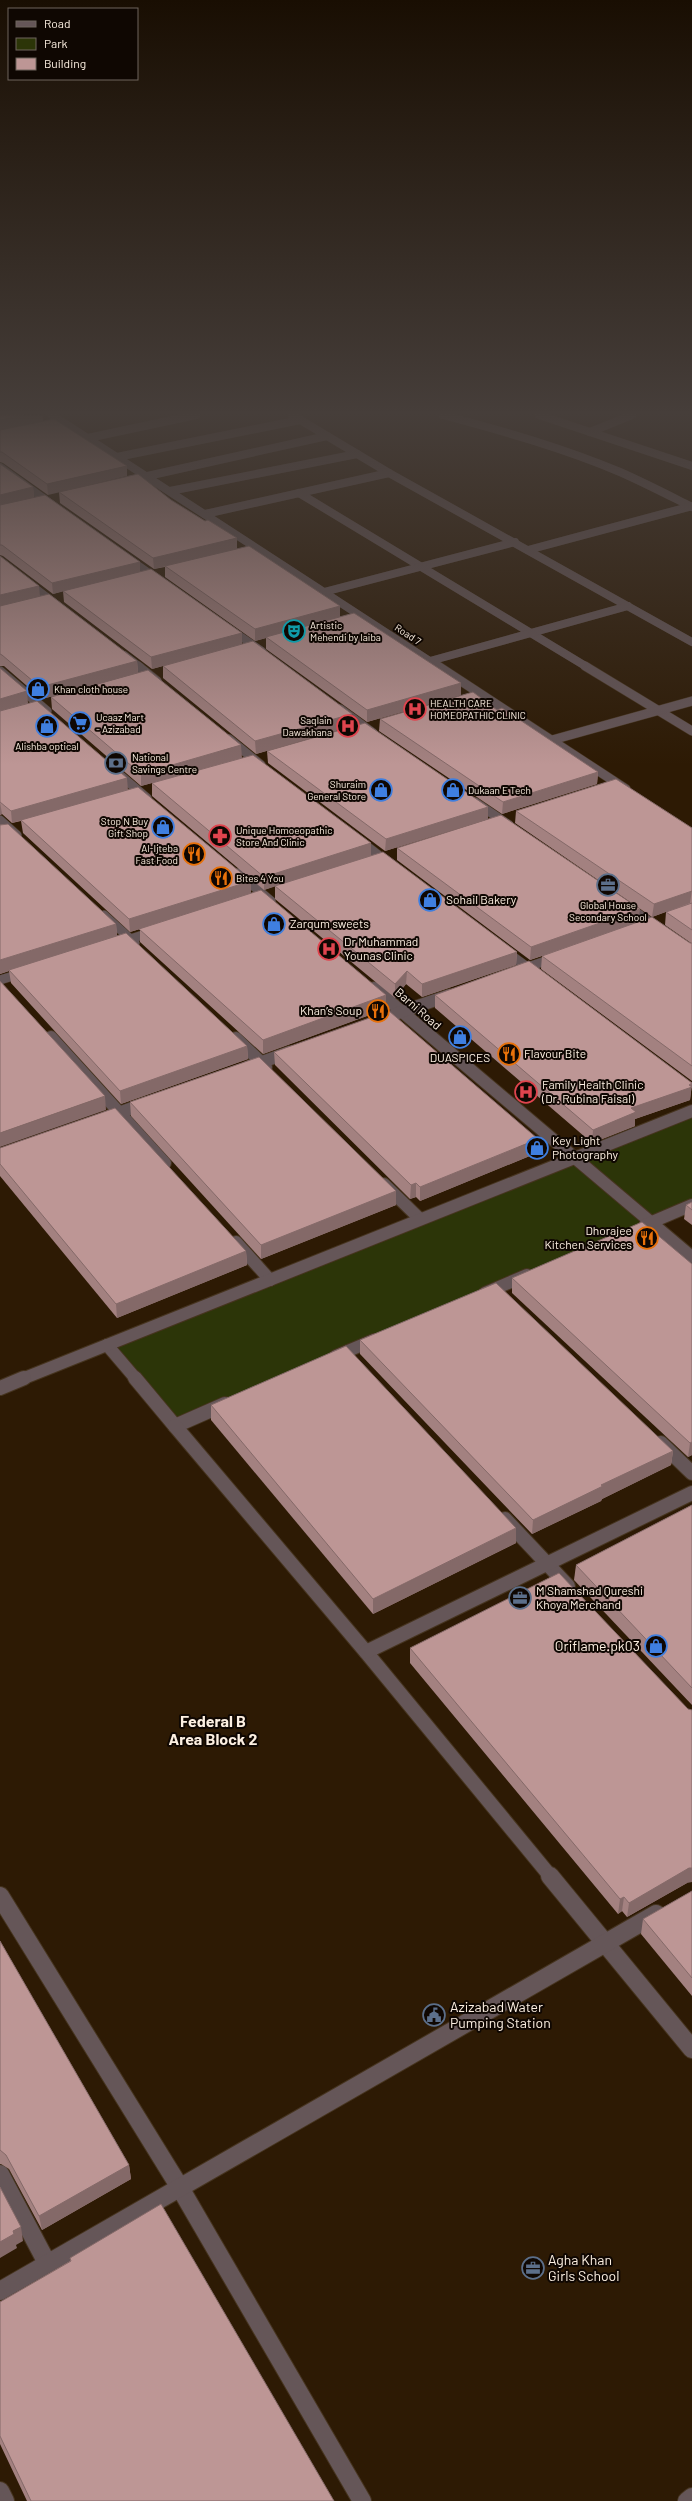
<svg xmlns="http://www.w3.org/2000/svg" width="692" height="2501" viewBox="0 0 692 2501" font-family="Barlow,sans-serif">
  <rect width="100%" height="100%" fill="#2d1a04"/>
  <polygon fill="#2c3508" points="692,1111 692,1206 175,1426 107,1345"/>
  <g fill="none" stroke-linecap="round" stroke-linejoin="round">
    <g stroke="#46341f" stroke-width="8">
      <g id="minor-far4">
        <polyline points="52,415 439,667"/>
        <polyline points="292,415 389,473 692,642"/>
        <path d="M443 415C503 431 563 448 620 472 645 483 668 495 692 507"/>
        <polyline points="539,415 692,466"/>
        <polyline points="590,432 632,415"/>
        <polyline points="88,438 196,415"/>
        <polyline points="117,457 300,420"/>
        <polyline points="0,467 54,506"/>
        <polyline points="143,477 327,436"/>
        <polyline points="170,491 357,454"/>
        <polyline points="299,493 587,667"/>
        <polyline points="205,514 389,473"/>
        <polyline points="528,550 692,506"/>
        <polyline points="126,557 159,580"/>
        <polyline points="27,582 57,605"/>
        <polyline points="324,592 515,542"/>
        <polyline points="228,628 262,651"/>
        <polyline points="124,655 140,667"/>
        <polyline points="430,661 628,606"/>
      </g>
    </g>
    <g stroke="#46341f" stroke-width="10">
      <g id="minor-far3">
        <polyline points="138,666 157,681"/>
        <polyline points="438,666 626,789"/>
        <polyline points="585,666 692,731"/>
        <polyline points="0,671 47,711"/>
        <polyline points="340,709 373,733"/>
        <polyline points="229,739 261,765"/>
        <polyline points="552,740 692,701"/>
        <polyline points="115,771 147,798"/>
        <polyline points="475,802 509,825"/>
        <polyline points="0,820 17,835"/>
        <polyline points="359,840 390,864"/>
        <polyline points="238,873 271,901"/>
        <polyline points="627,906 659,928"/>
        <polyline points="104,915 135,943"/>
        <polyline points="118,943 155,931"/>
        <polyline points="504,950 534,972"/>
        <polyline points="522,969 557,957"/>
        <polyline points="0,980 26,972"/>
      </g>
    </g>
    <g stroke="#46341f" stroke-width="14">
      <g id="minor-far2">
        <polyline points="374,988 692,1257"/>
        <polyline points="395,1014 450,995"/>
        <polyline points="51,1037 165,1163"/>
        <polyline points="236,1038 266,1067"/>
        <polyline points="248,1067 290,1052"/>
        <polyline points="105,1118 146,1103"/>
        <polyline points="384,1184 420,1219"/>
        <polyline points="645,1225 692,1205"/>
        <polyline points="236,1242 270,1280"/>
        <polyline points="485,1293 527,1275"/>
        <polyline points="107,1345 136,1379"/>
        <polyline points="336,1356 374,1340"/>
        <polyline points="22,1379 692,1111"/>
      </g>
    </g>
    <g stroke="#46341f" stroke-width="16">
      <g id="minor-far1">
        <polyline points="135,1378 175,1426 225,1404"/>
        <polyline points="0,1388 24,1378"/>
        <polyline points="175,1426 366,1652 551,1877"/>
        <polyline points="661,1443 692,1473"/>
        <polyline points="505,1519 568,1586"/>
        <polyline points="366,1652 692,1493"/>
      </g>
    </g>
    <g stroke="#46341f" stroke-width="20">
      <g id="minor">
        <polyline points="550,1876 692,2049"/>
        <polyline points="0,1896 179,2186 362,2501"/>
        <polyline points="0,2174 47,2263"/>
        <polyline points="0,2291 656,1914"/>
        <polyline points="0,2491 5,2501"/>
        <polyline points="687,2501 692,2497"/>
      </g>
    </g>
    <use href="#minor-far4" stroke="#655658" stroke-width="8"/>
    <use href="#minor-far3" stroke="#655658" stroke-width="9"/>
    <use href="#minor-far2" stroke="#655658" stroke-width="12"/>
    <use href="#minor-far1" stroke="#655658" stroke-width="14"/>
    <use href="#minor" stroke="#655658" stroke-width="18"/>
  </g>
  <g fill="#a38180">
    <polygon points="0,415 42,415 43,421 26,425 54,419 48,495 3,463 0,462"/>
    <polygon points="0,464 33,487 34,498 140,562 140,572 242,644 352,714 352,726 256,754 163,678 163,666 199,656 152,669 64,602 63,591 53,594 3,556 0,555"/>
    <polygon points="59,492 171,500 237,549 340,606 340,617 461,683 461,695 367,722 266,649 266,638 255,641 165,577 165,567 154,569 60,503"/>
    <polygon points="0,556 40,596 137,661 138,673 42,699 4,666 0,666"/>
    <polygon points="0,668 28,703 128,790 251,881 251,894 386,995 386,1009 263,1054 140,942 140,929 130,932 23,833 21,821 12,823 2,814 0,815"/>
    <polygon points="51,697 242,758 371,856 517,952 516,965 422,997 406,984 395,998 275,899 275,886 264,890 152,796 152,783 141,786 52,709"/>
    <polygon points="497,710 598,772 597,784 502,814 379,731 380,719"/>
    <polygon points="267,751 488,807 488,819 385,851 268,763"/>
    <polygon points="516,811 692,828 692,1081 541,969 542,956 530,960 397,860 397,848 638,922 691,943 665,925 666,912 690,903 652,917 515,823"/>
    <polygon points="0,825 116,924 117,936 247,1046 248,1059 121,1104 11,983 9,971 0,974"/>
    <polygon points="435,995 692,1083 690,1100 635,1119 635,1126 592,1143 435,1008"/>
    <polygon points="274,1052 537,1153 420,1201 416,1197 410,1199 275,1065"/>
    <polygon points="130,1102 396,1191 396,1205 261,1259 131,1116"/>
    <polygon points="0,1148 246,1251 247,1265 117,1318 0,1176"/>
    <polygon points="692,1202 692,1225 684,1219 686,1205"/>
    <polygon points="692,1264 692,1455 688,1457 512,1293 512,1278"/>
    <polygon points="360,1340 673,1451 671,1465 602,1499 601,1501 532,1534 360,1354"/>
    <polygon points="211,1405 516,1528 516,1543 373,1614 211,1420"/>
    <polygon points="692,1505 692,1705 574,1580 576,1565"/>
    <polygon points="410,1648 688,1709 687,1883 627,1917 622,1911 618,1914 410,1663"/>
    <polygon points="692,1891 692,1996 641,1934 643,1919"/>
    <polygon points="0,1941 129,2165 131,2179 42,2230 9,2169 1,2164 0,2164"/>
    <polygon points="70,2258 334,2501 27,2501 0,2444 0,2302 70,2261"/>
  </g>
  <g fill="#846968">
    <polygon points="24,415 42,415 43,421 0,431 0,420"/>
    <polygon points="127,466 127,476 48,495 47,484"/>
    <polygon points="33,487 34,498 0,506 0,495"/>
    <polygon points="237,538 237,549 154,569 153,558"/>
    <polygon points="140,562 140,572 53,594 52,583"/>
    <polygon points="39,586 40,597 0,607 0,595"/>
    <polygon points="340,606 340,618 255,641 255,629"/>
    <polygon points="242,633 242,644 152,669 151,657"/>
    <polygon points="137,661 138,673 42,699 40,687"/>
    <polygon points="461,683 461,695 367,722 367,710"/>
    <polygon points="27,691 28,703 0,711 0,699"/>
    <polygon points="352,714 352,726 256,754 255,741"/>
    <polygon points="241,745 242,758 141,786 141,774"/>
    <polygon points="598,772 597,784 502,814 503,802"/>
    <polygon points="127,778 128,790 12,823 11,811"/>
    <polygon points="0,802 2,814 0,815"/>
    <polygon points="488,807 488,819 385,851 386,839"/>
    <polygon points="371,843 371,856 264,890 264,877"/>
    <polygon points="251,881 251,894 130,932 129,919"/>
    <polygon points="692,890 690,903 652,917 654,904"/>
    <polygon points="640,909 638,922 530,960 531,947"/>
    <polygon points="116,924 117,937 9,970 9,971 0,974 0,960"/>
    <polygon points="517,952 516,965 422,997 422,984"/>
    <polygon points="407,971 406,984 395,998 395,984"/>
    <polygon points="386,995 386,1009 263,1054 263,1040"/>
    <polygon points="247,1046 248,1059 121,1104 120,1091"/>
    <polygon points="692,1084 690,1100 635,1119 635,1126 592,1143 593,1130 631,1108"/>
    <polygon points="105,1096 106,1110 0,1147 0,1133"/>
    <polygon points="538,1139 537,1153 420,1201 420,1187"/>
    <polygon points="416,1183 416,1197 410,1199 411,1185"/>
    <polygon points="396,1191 396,1205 261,1259 261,1245"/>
    <polygon points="246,1251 247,1265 117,1318 116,1304"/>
    <polygon points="692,1442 692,1455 688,1457 690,1443"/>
    <polygon points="673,1451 671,1465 602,1499 601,1501 532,1534 533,1520 601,1485"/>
    <polygon points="516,1528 516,1543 373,1614 373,1599"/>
    <polygon points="689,1868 692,1868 692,1882 687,1883 627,1917 629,1903"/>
    <polygon points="624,1897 622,1911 618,1914 620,1899"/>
    <polygon points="129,2165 131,2179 42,2230 39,2216"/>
    <polygon points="21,2227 23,2241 16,2245 17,2248 0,2258 0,2242 13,2231"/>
  </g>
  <g fill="#bd9695" stroke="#846968">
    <polygon points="0,415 24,415 0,420"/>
    <polygon points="54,419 127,466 47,484 2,452 0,452 0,430"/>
    <polygon points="0,464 33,487 0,495"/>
    <polygon points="138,474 171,500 205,521 208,520 237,538 153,558 59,492"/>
    <polygon points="45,495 140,562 52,583 2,545 0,545 0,505"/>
    <polygon points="249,546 340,606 255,629 165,566"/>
    <polygon points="0,556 39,586 0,595"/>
    <polygon points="151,569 242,633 151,657 63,591"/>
    <polygon points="49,594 137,661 40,687 2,655 0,654 0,606"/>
    <polygon points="354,613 461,683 367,710 266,637"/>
    <polygon points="253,641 352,714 255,741 163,666"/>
    <polygon points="0,668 27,691 0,699"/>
    <polygon points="148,670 241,745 141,774 51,697"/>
    <polygon points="473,692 497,710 502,708 598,772 503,802 380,719"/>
    <polygon points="37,701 127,778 11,811 0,802 0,711"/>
    <polygon points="365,723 488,807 386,839 267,751"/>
    <polygon points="253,755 371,843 264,877 152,783"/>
    <polygon points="616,779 692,828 692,891 654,904 516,811"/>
    <polygon points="138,787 251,881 129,919 21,820"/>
    <polygon points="501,815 640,909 531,947 397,848"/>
    <polygon points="8,824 116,924 0,960 0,825"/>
    <polygon points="383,852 517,952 422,984 407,971 395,984 275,886"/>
    <polygon points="261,890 386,995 263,1040 139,929"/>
    <polygon points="692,903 692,930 666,912"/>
    <polygon points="652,917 690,943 692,943 692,1066 542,956"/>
    <polygon points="126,933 247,1046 120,1091 9,970"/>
    <polygon points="529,961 692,1083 689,1085 692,1087 631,1108 636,1112 593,1130 435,995"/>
    <polygon points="0,981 105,1096 0,1133"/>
    <polygon points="389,1011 538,1139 420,1187 416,1183 411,1185 274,1052"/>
    <polygon points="259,1057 396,1191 261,1245 130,1102"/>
    <polygon points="115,1108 246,1251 116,1304 0,1164 0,1148"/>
    <polygon points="692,1202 692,1210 686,1205"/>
    <polygon points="642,1222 692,1264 692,1442 690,1443 512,1278"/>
    <polygon points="496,1283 673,1451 601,1485 603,1486 533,1520 360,1340"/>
    <polygon points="346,1346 516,1528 373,1599 211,1405"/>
    <polygon points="692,1505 692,1688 576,1565"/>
    <polygon points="559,1573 688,1709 692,1710 692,1868 689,1868 629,1903 624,1897 620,1899 410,1648"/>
    <polygon points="692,1891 692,1978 643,1919"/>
    <polygon points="0,1941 129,2165 39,2216 6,2155 0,2150"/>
    <polygon points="0,2187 21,2227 13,2231 14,2234 0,2242"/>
    <polygon points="161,2204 334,2501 31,2501 0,2436 0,2302 71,2261 70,2258"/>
  </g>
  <linearGradient id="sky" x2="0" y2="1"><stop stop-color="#190e02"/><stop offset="0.54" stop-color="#463e3a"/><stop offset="1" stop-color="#463e3a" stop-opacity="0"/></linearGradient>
  <rect width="692" height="765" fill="url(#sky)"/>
  <defs>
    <g id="theatre-ring" transform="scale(1.15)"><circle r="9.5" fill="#0f0702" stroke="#0f9aa8" stroke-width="1.5"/><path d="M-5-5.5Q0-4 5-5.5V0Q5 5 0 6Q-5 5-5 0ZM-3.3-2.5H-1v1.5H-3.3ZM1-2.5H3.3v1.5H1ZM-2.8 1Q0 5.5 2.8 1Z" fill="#0f9aa8"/></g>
    <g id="shop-ring" transform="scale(1.15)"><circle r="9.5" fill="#0f0702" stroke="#3f7fe0" stroke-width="1.5"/><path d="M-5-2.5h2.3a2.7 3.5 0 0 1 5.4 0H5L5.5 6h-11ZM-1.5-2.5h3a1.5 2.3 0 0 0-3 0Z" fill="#3f7fe0"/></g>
    <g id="hospital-ring" transform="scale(1.15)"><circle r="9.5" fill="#0f0702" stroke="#e0444e" stroke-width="1.5"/><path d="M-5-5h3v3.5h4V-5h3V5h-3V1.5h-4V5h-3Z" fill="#e0444e"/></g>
    <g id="supermarket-ring" transform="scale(1.15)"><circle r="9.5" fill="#0f0702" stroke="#3f7fe0" stroke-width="1.5"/><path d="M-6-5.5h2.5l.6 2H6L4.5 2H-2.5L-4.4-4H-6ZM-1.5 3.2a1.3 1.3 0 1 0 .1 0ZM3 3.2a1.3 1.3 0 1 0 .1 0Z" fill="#3f7fe0"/></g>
    <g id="bank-ring" transform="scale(1.15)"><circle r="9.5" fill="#0f0702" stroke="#5c6f8a" stroke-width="1.5"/><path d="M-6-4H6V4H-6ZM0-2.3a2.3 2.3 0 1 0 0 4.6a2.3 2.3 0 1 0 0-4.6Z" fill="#5c6f8a"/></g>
    <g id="pharmacy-ring" transform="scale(1.15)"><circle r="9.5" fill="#0f0702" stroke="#e0444e" stroke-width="1.5"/><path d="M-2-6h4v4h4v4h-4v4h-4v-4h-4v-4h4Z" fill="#e0444e"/></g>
    <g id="restaurant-ring" transform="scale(1.15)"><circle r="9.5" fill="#0f0702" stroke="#e8710a" stroke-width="1.5"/><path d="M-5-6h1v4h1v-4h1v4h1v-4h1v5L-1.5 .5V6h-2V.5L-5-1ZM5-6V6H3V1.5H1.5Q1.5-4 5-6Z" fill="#e8710a"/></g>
    <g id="office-ring" transform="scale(1.15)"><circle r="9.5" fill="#0f0702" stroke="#5c6f8a" stroke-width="1.5"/><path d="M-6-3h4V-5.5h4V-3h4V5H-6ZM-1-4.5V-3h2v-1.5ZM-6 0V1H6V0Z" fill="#5c6f8a"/></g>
    <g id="civic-ring" transform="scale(1.15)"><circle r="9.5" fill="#0f0702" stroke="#5c6f8a" stroke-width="1.5"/><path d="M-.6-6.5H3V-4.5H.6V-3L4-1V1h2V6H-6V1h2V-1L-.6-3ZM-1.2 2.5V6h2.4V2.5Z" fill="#5c6f8a"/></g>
  </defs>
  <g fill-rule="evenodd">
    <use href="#theatre-ring" x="294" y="631"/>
    <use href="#shop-ring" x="38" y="689"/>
    <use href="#hospital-ring" x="415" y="709"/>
    <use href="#supermarket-ring" x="80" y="723"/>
    <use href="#shop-ring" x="47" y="726"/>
    <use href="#hospital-ring" x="348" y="726"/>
    <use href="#bank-ring" x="116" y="763"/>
    <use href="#shop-ring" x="381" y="790"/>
    <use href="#shop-ring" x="453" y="790"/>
    <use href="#shop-ring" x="163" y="827"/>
    <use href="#pharmacy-ring" x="220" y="836"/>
    <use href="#restaurant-ring" x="194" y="854"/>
    <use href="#restaurant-ring" x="221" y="878"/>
    <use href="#office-ring" x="608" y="885"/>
    <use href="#shop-ring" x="430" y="900"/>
    <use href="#shop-ring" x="274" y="924"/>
    <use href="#hospital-ring" x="329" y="949"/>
    <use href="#restaurant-ring" x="378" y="1011"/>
    <use href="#shop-ring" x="460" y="1037"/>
    <use href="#restaurant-ring" x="509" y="1054"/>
    <use href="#hospital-ring" x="526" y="1092"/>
    <use href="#shop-ring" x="537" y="1148"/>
    <use href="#restaurant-ring" x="647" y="1238"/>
    <use href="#office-ring" x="520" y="1598"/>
    <use href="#shop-ring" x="656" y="1646"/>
    <use href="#civic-ring" x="434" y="2015"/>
    <use href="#office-ring" x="533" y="2268"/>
  </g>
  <g text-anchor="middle" stroke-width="4" stroke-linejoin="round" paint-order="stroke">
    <g font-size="10" fill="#fdf0e2" stroke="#0f0702" text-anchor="start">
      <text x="310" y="629">Artistic<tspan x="310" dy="12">Mehendi by laiba</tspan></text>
      <text x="54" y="693">Khan cloth house</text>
      <text x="430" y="707">HEALTH CARE<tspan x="430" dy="12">HOMEOPATHIC CLINIC</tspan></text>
      <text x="96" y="721">Ucaaz Mart<tspan x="96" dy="12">- Azizabad</tspan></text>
      <text x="332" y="724" text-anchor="end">Saqlain<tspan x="332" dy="12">Dawakhana</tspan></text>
      <text x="47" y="750" text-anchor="middle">Alishba optical</text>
      <text x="132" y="761">National<tspan x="132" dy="12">Savings Centre</tspan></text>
      <text x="366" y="788" text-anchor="end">Shuraim<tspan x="366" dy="12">General Store</tspan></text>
      <text x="468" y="794">Dukaan E Tech</text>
      <text x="148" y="825" text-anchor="end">Stop N Buy<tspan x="148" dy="12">Gift Shop</tspan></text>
      <text x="236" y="834">Unique Homoeopathic<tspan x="236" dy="12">Store And Clinic</tspan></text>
      <text x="178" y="852" text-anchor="end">Al-Ijteba<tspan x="178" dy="12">Fast Food</tspan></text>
      <text x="236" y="882">Bites 4 You</text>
      <text x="608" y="909" text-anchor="middle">Global House<tspan x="608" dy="12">Secondary School</tspan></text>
    </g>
    <g font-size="10" fill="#fdf0e2" stroke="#0f0702">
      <text transform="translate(408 634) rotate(33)" y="4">Road 7</text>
    </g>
    <g font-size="12" fill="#fdf0e2" stroke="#0f0702" text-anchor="start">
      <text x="446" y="904">Sohail Bakery</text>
      <text x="290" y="928">Zarqum sweets</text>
      <text x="344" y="946">Dr Muhammad<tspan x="344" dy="14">Younas Clinic</tspan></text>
      <text x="362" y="1015" text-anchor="end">Khan’s Soup</text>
      <text x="524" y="1058">Flavour Bite</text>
      <text x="460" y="1062" text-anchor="middle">DUASPICES</text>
      <text x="542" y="1089">Family Health Clinic<tspan x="542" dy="14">(Dr. Rubina Faisal)</tspan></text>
      <text x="552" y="1145">Key Light<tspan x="552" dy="14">Photography</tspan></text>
      <text x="632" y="1235" text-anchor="end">Dhorajee<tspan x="632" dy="14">Kitchen Services</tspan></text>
      <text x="536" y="1595">M Shamshad Qureshi<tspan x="536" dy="14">Khoya Merchand</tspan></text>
    </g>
    <g font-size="12" fill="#fdf0e2" stroke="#0f0702">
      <text transform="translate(418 1009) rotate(41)" y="4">Barni Road</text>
    </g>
    <g font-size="14" fill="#fdf0e2" stroke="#0f0702" text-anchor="start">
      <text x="640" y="1651" text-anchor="end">Oriflame.pk03</text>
      <text x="450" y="2012">Azizabad Water<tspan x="450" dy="16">Pumping Station</tspan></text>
      <text x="548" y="2265">Agha Khan<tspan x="548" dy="16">Girls School</tspan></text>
    </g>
    <g font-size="16" font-weight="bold" fill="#fdf0e2" stroke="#0f0702">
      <text x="213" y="1727">Federal B<tspan x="213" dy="18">Area Block 2</tspan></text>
    </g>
  </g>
  <rect x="8" y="8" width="130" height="72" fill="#0f0702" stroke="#6e645c"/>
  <rect x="16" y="21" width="20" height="6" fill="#655658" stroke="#6e645c"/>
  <text x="44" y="28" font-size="12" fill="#fdf0e2">Road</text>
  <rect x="16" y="38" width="20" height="12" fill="#2c3508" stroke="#6e645c"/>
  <text x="44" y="48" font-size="12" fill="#fdf0e2">Park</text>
  <rect x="16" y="58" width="20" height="12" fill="#bd9695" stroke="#6e645c"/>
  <text x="44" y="68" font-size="12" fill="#fdf0e2">Building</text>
</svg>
